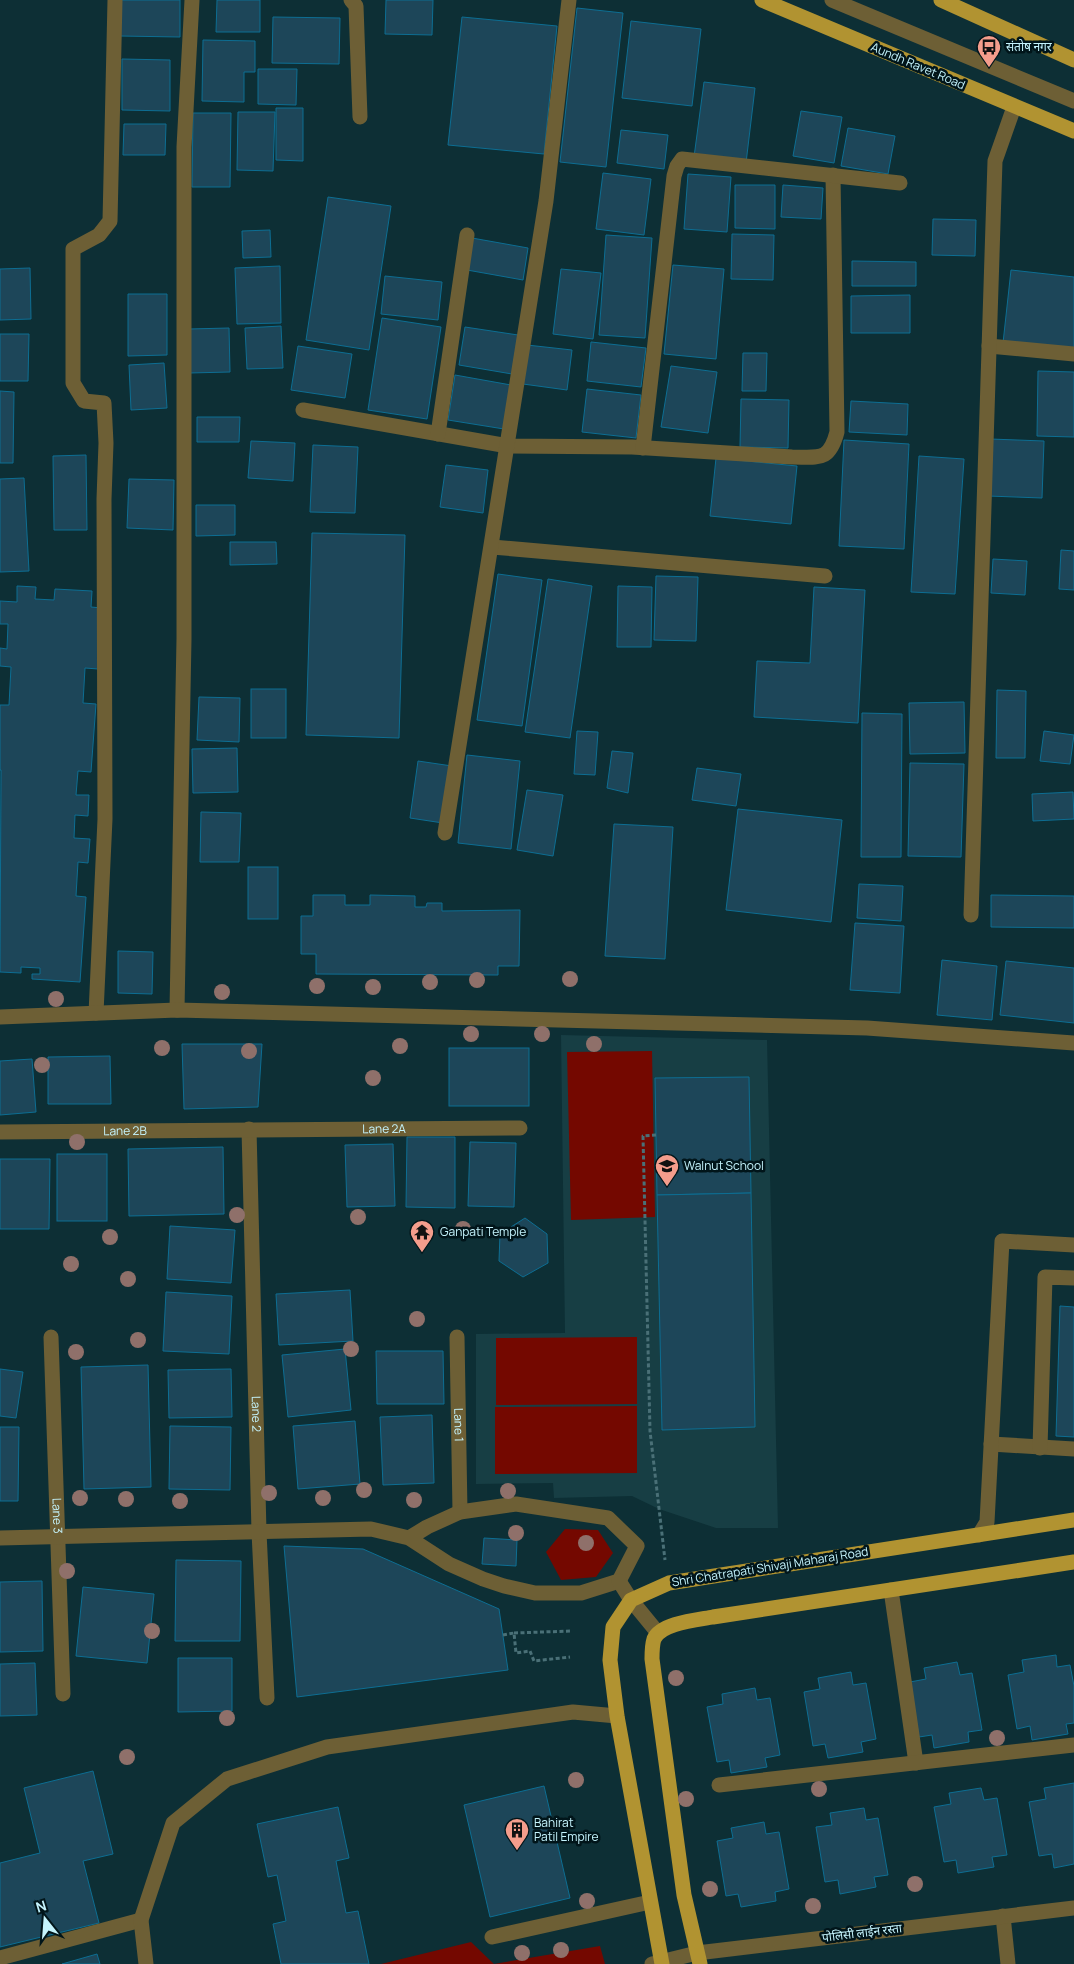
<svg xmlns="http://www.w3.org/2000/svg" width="1074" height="1964" viewBox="0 0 1074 1964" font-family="Manrope,'Noto Sans Devanagari',sans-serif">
  <rect width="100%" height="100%" fill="#0d2f35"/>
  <polygon fill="#173e44" points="561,1035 767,1040 778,1528 716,1528 659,1509 632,1496 554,1498 553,1483 476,1484 476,1334 565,1333"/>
  <g fill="#740800">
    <polygon points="652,1051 655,1217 571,1220 567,1052"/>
    <polygon points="637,1337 637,1404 496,1405 496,1338"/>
    <polygon points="637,1406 637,1473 495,1474 495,1407"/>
    <polygon points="565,1529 598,1530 613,1553 596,1577 561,1580 546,1552"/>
    <polygon points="471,1942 494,1964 600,1946 605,1964 381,1964"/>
  </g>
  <g fill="#1d4659" stroke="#0d6e93">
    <polygon points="121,0 180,0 180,37 120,36"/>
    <polygon points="217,0 260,0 260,32 216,32"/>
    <polygon points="386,0 433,0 432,35 385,34"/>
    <polygon points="577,8 623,13 606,167 560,162"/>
    <polygon points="273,17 340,18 339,64 272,63"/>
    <polygon points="462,17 557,26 544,154 448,145"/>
    <polygon points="631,21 701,29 692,106 622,98"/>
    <polygon points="203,40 255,41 255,72 244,72 244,102 202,101"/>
    <polygon points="122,59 170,60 170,111 122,110"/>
    <polygon points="258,69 297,69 296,105 258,104"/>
    <polygon points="704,82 755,88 746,163 694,157"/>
    <polygon points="276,108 303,108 303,161 276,160"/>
    <polygon points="801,111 842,117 834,163 793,156"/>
    <polygon points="238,112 275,112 273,171 237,170"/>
    <polygon points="193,113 231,113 230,187 192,187"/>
    <polygon points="124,124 166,124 165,155 123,155"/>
    <polygon points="848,128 895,136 888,174 841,166"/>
    <polygon points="621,130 668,135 664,169 617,163"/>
    <polygon points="603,173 651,179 644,235 596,229"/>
    <polygon points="688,174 731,177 727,232 684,229"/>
    <polygon points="735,185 775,185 775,229 735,228"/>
    <polygon points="783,185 823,188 821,219 781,217"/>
    <polygon points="328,197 391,206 369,350 306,340"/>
    <polygon points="933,219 976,220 975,256 932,255"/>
    <polygon points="270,230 271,257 243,258 242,231"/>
    <polygon points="732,234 774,235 773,280 731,279"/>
    <polygon points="606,235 652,238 645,338 599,335"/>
    <polygon points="472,238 528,248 523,280 467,270"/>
    <polygon points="852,261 916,262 916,286 852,286"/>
    <polygon points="673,265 724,269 716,359 664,354"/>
    <polygon points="280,266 281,323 237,324 235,268"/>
    <polygon points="30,268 31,319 0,320 0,269"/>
    <polygon points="561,269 601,273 593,339 553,334"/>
    <polygon points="1011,270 1074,277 1074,350 1003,343"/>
    <polygon points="385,276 442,282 438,320 381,314"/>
    <polygon points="128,294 167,294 167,355 128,356"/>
    <polygon points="910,295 910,333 851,333 851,296"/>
    <polygon points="382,318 441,327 427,419 368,410"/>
    <polygon points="281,326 283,368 247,369 245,328"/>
    <polygon points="465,327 518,335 512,374 459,365"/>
    <polygon points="229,328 230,372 189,373 189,329"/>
    <polygon points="0,334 29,334 28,381 0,381"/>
    <polygon points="591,342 646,348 641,387 587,381"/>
    <polygon points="527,345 572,350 567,390 523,384"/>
    <polygon points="298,346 352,354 345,398 291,390"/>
    <polygon points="743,353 767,353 766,391 742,391"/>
    <polygon points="164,363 167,408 131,410 129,365"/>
    <polygon points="671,366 717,372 708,433 661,427"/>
    <polygon points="1038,371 1074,372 1074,437 1037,436"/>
    <polygon points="455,375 511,385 504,429 448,420"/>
    <polygon points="587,389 641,395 636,438 582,432"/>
    <polygon points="0,391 14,392 13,463 0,463"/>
    <polygon points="741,399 789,400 788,448 740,447"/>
    <polygon points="851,401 908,404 907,435 849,432"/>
    <polygon points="197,417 240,417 239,442 197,442"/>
    <polygon points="990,439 1044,441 1042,498 988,496"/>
    <polygon points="844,440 909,444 904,549 839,546"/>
    <polygon points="251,441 295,443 293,481 248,478"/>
    <polygon points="313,445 358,447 355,513 310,512"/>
    <polygon points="86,455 87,530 54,530 53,456"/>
    <polygon points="919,456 964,459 955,594 911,592"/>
    <polygon points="716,458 797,466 791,524 710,516"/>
    <polygon points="446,465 488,470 483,513 440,507"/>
    <polygon points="24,478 29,571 0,572 0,479"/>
    <polygon points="129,479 174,480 173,530 127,528"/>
    <polygon points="196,505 235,505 235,535 196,536"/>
    <polygon points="312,533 405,535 399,738 306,735"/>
    <polygon points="230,542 276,542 277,564 230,565"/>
    <polygon points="1061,550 1074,551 1074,590 1059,589"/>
    <polygon points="993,559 1027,561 1025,595 991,593"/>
    <polygon points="498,574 542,580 522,726 477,720"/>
    <polygon points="656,576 698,577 696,641 654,640"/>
    <polygon points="548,579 592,586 570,738 525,732"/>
    <polygon points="17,586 36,587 35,599 54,600 55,589 92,591 91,607 102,608 98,669 85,668 83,703 96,704 91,772 78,771 76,795 89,795 88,816 75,815 74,838 90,839 88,863 78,862 76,896 86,897 80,982 32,979 32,974 40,974 40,968 21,967 21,973 0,972 1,770 0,770 0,705 9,705 11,667 0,666 0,648 7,649 8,624 0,624 0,601 17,602"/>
    <polygon points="618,586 652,587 651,647 617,647"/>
    <polygon points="814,587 865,590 858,723 754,717 757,661 810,663"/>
    <rect x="251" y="689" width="35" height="49"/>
    <polygon points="997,690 1026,691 1025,758 996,758"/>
    <polygon points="199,697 240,698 239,742 197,740"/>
    <polygon points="964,702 965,753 910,754 909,703"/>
    <polygon points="862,713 902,714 901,857 861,857"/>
    <polygon points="577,731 598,732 595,775 574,774"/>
    <polygon points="1044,731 1074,735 1070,764 1040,761"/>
    <polygon points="237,748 238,792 193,793 192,749"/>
    <polygon points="612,751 633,753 628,793 607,788"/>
    <polygon points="467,755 520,761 511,849 458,843"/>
    <polygon points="418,761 452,766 443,823 410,818"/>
    <polygon points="910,763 964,764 961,857 908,856"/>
    <polygon points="697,768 741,774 736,806 692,800"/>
    <polygon points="527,790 563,795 553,856 517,850"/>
    <polygon points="1073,792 1074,819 1033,821 1032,794"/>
    <polygon points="738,809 842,820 831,922 726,910"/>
    <polygon points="201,812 241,813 239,862 200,862"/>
    <polygon points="614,824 673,827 665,959 605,956"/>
    <rect x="248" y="867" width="30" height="52"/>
    <polygon points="859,884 903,886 901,921 857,918"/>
    <polygon points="313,895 345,895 345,905 370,905 370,895 415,896 415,907 426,907 427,903 442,903 442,911 520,910 519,966 498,966 498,975 316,974 316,954 301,954 301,916 313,916"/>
    <polygon points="991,895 1074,896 1074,928 991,927"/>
    <polygon points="855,923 904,926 900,993 850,990"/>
    <polygon points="118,951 153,952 152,994 118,993"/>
    <polygon points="942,960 997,966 992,1020 937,1015"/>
    <polygon points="1006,961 1074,968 1074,1023 1000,1015"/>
    <polygon points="182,1044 262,1044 258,1107 184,1109"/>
    <rect x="449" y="1048" width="80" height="58"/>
    <polygon points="110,1056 111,1104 48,1104 48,1057"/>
    <polygon points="32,1059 36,1112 0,1115 0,1061"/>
    <polygon points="749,1077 751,1193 657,1195 655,1078"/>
    <polygon points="407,1137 455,1137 455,1208 406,1207"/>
    <polygon points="470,1142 516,1143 514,1207 468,1206"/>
    <polygon points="393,1144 395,1206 347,1207 345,1145"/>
    <polygon points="223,1147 224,1214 129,1216 128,1149"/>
    <rect x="57" y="1154" width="50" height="67"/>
    <polygon points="0,1159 50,1159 49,1229 0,1229"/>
    <polygon points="751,1193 755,1427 662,1430 657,1195"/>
    <polygon points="525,1218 547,1234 548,1263 523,1277 499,1261 500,1234"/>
    <polygon points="170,1226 235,1230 231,1283 167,1279"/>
    <polygon points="350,1290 353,1341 279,1345 276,1294"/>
    <polygon points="166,1292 232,1296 229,1354 163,1351"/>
    <polygon points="1060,1306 1074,1307 1074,1437 1056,1436"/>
    <polygon points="345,1349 351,1410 288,1417 282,1355"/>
    <polygon points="376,1351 443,1351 444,1404 377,1404"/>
    <polygon points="148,1365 151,1487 84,1489 81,1367"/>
    <polygon points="0,1369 23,1372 16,1418 0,1416"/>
    <polygon points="231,1369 232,1417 169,1418 168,1370"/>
    <polygon points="432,1415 434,1483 383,1485 380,1417"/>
    <polygon points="355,1421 360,1484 298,1489 293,1426"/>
    <polygon points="170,1426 231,1427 230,1490 169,1489"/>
    <polygon points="0,1427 19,1427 18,1501 0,1501"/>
    <polygon points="484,1538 517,1540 516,1566 482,1564"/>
    <polygon points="284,1546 363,1549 499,1609 508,1670 297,1697"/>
    <polygon points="176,1560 241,1561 240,1641 175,1641"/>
    <polygon points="42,1581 43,1651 0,1652 0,1582"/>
    <polygon points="83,1587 154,1594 147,1663 76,1656"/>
    <polygon points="1056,1655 1057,1667 1070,1665 1074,1686 1074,1723 1066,1724 1068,1734 1032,1740 1030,1726 1017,1729 1008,1675 1024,1672 1022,1660"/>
    <polygon points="178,1658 232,1658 232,1711 178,1712"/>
    <polygon points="957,1662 960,1675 972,1673 982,1730 968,1732 969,1742 934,1748 932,1735 919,1737 910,1682 926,1679 924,1668"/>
    <polygon points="35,1663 37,1715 0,1716 0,1664"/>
    <polygon points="851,1672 853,1685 866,1683 876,1739 861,1742 863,1752 828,1758 825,1744 813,1746 804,1692 820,1689 818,1678"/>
    <polygon points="755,1688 757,1700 770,1698 780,1755 765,1758 767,1767 731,1773 729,1760 717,1762 707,1707 723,1704 722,1694"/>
    <polygon points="93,1771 113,1854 83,1861 99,1923 0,1947 0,1863 40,1853 24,1788"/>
    <polygon points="1074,1783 1074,1864 1054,1868 1052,1854 1039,1856 1029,1802 1046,1799 1044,1788"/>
    <polygon points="544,1786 570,1898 490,1917 464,1805"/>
    <polygon points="981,1788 984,1800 997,1798 1007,1855 992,1857 994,1867 958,1873 956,1860 944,1862 934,1807 951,1804 949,1793"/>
    <polygon points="338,1807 349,1858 336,1861 346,1913 358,1911 369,1964 281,1964 273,1924 286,1921 277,1875 268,1877 257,1824"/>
    <polygon points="864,1808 866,1820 878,1818 888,1875 874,1877 876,1887 840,1894 838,1880 825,1882 816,1827 832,1825 830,1813"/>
    <polygon points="764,1822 766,1834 779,1832 789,1889 775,1892 776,1901 741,1907 738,1894 726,1896 717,1841 733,1838 731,1828"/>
    <polygon points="97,1954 100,1964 62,1964"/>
  </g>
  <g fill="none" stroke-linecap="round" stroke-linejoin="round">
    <g stroke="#4a7077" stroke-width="3" stroke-dasharray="4 2.5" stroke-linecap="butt">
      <polyline points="656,1135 643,1136 650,1431 665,1560"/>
      <polyline points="514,1633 571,1631"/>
      <polyline points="503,1635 514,1633 516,1653 530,1651 534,1661 570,1657"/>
    </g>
    <g stroke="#6d5f35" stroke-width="15">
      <polyline points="351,0 356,6 360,117"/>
      <polyline points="832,0 1074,101"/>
      <polyline points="989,346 1074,354"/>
      <path d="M303 410 508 446 632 447 792 457C819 457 829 462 837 432L833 175"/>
      <polyline points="438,434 467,235"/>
      <polyline points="643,448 674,176 677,166 682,159 900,183"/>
      <polyline points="492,547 825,576"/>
      <polyline points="445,833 546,201 569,0"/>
      <polyline points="971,915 995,161 1014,107"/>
      <polyline points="177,1010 184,639 184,147 192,0"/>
      <polyline points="96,1013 105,819 104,499 106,443 104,403 84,401 73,383 73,249 99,235 110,221 115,0"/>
      <polyline points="0,1017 177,1010 867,1028 1074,1043"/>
      <path id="s1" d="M249 1129 259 1532 267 1698"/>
      <path id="s2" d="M0 1132 520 1128"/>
      <path id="s3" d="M51 1337 63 1694"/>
      <path id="s4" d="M457 1337 460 1512"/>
      <polyline points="991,1444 1074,1449"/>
      <polyline points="1040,1448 1045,1277 1074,1278"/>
      <polyline points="979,1535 987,1522 1002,1241 1074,1245"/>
      <polyline points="0,1538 371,1529 409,1538 449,1564 483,1579 504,1586 535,1593 581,1593 619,1581 637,1546 608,1518 516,1504 460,1512 427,1527 409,1538"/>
      <polyline points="619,1581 631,1600 658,1633"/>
      <polyline points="891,1590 916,1763"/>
      <polyline points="719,1785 1074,1745"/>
      <polyline points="1003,1916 1008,1964"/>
      <polyline points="492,1937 650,1902"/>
      <polyline points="0,1958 141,1920"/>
      <polyline points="146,1964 141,1920 173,1823 227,1779 327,1747 573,1712 617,1716"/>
      <polyline points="652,1964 697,1953 1074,1908"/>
    </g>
    <g stroke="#b19331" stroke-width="15">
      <polyline points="762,0 1074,131"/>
      <polyline points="941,0 1074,60"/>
      <polyline points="662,1964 617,1716 610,1660 613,1627 631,1600 669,1583 1074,1520"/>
      <path d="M700 1964 684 1895 652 1659C652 1653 652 1645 654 1639 661 1623 697 1620 713 1617L1074 1562"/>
    </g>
  </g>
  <g fill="#8f706a">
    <circle cx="570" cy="979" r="8"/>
    <circle cx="477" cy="980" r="8"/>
    <circle cx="430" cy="982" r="8"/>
    <circle cx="317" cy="986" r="8"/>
    <circle cx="373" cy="987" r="8"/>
    <circle cx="222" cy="992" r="8"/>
    <circle cx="56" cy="999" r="8"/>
    <circle cx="471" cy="1034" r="8"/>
    <circle cx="542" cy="1034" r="8"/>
    <circle cx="594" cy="1044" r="8"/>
    <circle cx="400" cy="1046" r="8"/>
    <circle cx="162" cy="1048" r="8"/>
    <circle cx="249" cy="1051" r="8"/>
    <circle cx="42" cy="1065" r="8"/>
    <circle cx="373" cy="1078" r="8"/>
    <circle cx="77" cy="1142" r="8"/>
    <circle cx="237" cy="1215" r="8"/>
    <circle cx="358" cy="1217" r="8"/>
    <circle cx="463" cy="1229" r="8"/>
    <circle cx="110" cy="1237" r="8"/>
    <circle cx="71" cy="1264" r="8"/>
    <circle cx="128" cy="1279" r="8"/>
    <circle cx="417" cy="1319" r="8"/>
    <circle cx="138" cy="1340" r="8"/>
    <circle cx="351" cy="1349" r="8"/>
    <circle cx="76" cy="1352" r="8"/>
    <circle cx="364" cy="1490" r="8"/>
    <circle cx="508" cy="1491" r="8"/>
    <circle cx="269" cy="1493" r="8"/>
    <circle cx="80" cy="1498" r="8"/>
    <circle cx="323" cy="1498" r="8"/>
    <circle cx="126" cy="1499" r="8"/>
    <circle cx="414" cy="1500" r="8"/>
    <circle cx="180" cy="1501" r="8"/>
    <circle cx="516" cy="1533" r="8"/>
    <circle cx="586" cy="1543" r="8"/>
    <circle cx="67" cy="1571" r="8"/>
    <circle cx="152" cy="1631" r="8"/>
    <circle cx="676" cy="1678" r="8"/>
    <circle cx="227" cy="1718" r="8"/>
    <circle cx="997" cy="1738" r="8"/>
    <circle cx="127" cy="1757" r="8"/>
    <circle cx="576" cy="1780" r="8"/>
    <circle cx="819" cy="1789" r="8"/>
    <circle cx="686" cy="1799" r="8"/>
    <circle cx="915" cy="1884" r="8"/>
    <circle cx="710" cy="1889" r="8"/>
    <circle cx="587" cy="1901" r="8"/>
    <circle cx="813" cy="1906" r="8"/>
    <circle cx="561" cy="1950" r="8"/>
    <circle cx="522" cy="1953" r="8"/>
  </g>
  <defs>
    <g id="bus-pin" transform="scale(1.25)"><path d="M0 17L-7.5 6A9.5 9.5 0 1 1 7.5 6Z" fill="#f49d8c" stroke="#01151a"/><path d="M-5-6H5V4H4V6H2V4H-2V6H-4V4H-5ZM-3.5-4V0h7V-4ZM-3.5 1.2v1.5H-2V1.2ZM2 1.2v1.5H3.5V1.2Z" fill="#111"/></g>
    <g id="school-pin" transform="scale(1.25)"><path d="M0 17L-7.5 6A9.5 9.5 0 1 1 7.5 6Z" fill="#f49d8c" stroke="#01151a"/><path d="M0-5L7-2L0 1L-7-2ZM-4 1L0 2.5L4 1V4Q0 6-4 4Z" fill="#111"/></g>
    <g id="temple-pin" transform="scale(1.25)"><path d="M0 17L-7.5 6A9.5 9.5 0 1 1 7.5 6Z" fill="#f49d8c" stroke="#01151a"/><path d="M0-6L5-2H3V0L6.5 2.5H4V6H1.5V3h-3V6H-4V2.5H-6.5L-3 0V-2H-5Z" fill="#111"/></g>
    <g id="building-pin" transform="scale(1.25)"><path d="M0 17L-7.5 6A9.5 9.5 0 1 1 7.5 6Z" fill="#f49d8c" stroke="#01151a"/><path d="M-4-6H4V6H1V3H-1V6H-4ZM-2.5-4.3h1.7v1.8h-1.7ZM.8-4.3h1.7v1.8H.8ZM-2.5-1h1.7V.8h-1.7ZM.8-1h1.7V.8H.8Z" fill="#111"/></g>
  </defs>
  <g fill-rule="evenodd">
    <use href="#bus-pin" x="989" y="47"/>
    <use href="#school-pin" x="667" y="1166"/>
    <use href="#temple-pin" x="422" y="1232"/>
    <use href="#building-pin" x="517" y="1830"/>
  </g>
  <g text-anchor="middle" stroke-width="5" stroke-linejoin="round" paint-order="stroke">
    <g font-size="12" fill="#c5f4fd" stroke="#01151a" text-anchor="start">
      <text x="1006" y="51">संतोष नगर</text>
      <text x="684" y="1170">Walnut School</text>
      <text x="440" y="1236">Ganpati Temple</text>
      <text x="534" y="1827">Bahirat<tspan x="534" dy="14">Patil Empire</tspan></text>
    </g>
    <g font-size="12" fill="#c5f4fd" stroke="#01151a">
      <text transform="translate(918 66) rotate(23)" y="4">Aundh Ravet Road</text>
      <text dy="4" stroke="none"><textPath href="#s2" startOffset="384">Lane 2A</textPath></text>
      <text dy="4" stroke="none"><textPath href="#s2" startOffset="125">Lane 2B</textPath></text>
      <text dy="4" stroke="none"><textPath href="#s1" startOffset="285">Lane 2</textPath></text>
      <text dy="4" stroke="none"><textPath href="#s4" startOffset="88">Lane 1</textPath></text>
      <text dy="4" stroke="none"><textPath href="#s3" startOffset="179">Lane 3</textPath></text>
      <text transform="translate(770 1567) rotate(-9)" y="4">Shri Chatrapati Shivaji Maharaj Road</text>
      <text transform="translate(862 1933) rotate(-7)" y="4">पोलिसी लाईन रस्ता</text>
    </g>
  </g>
  <g transform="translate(45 1919) rotate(343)" stroke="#01151a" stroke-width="4" paint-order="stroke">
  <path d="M0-4L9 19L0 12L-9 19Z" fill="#c5f4fd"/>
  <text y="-8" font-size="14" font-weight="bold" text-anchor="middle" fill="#c5f4fd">N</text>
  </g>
</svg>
